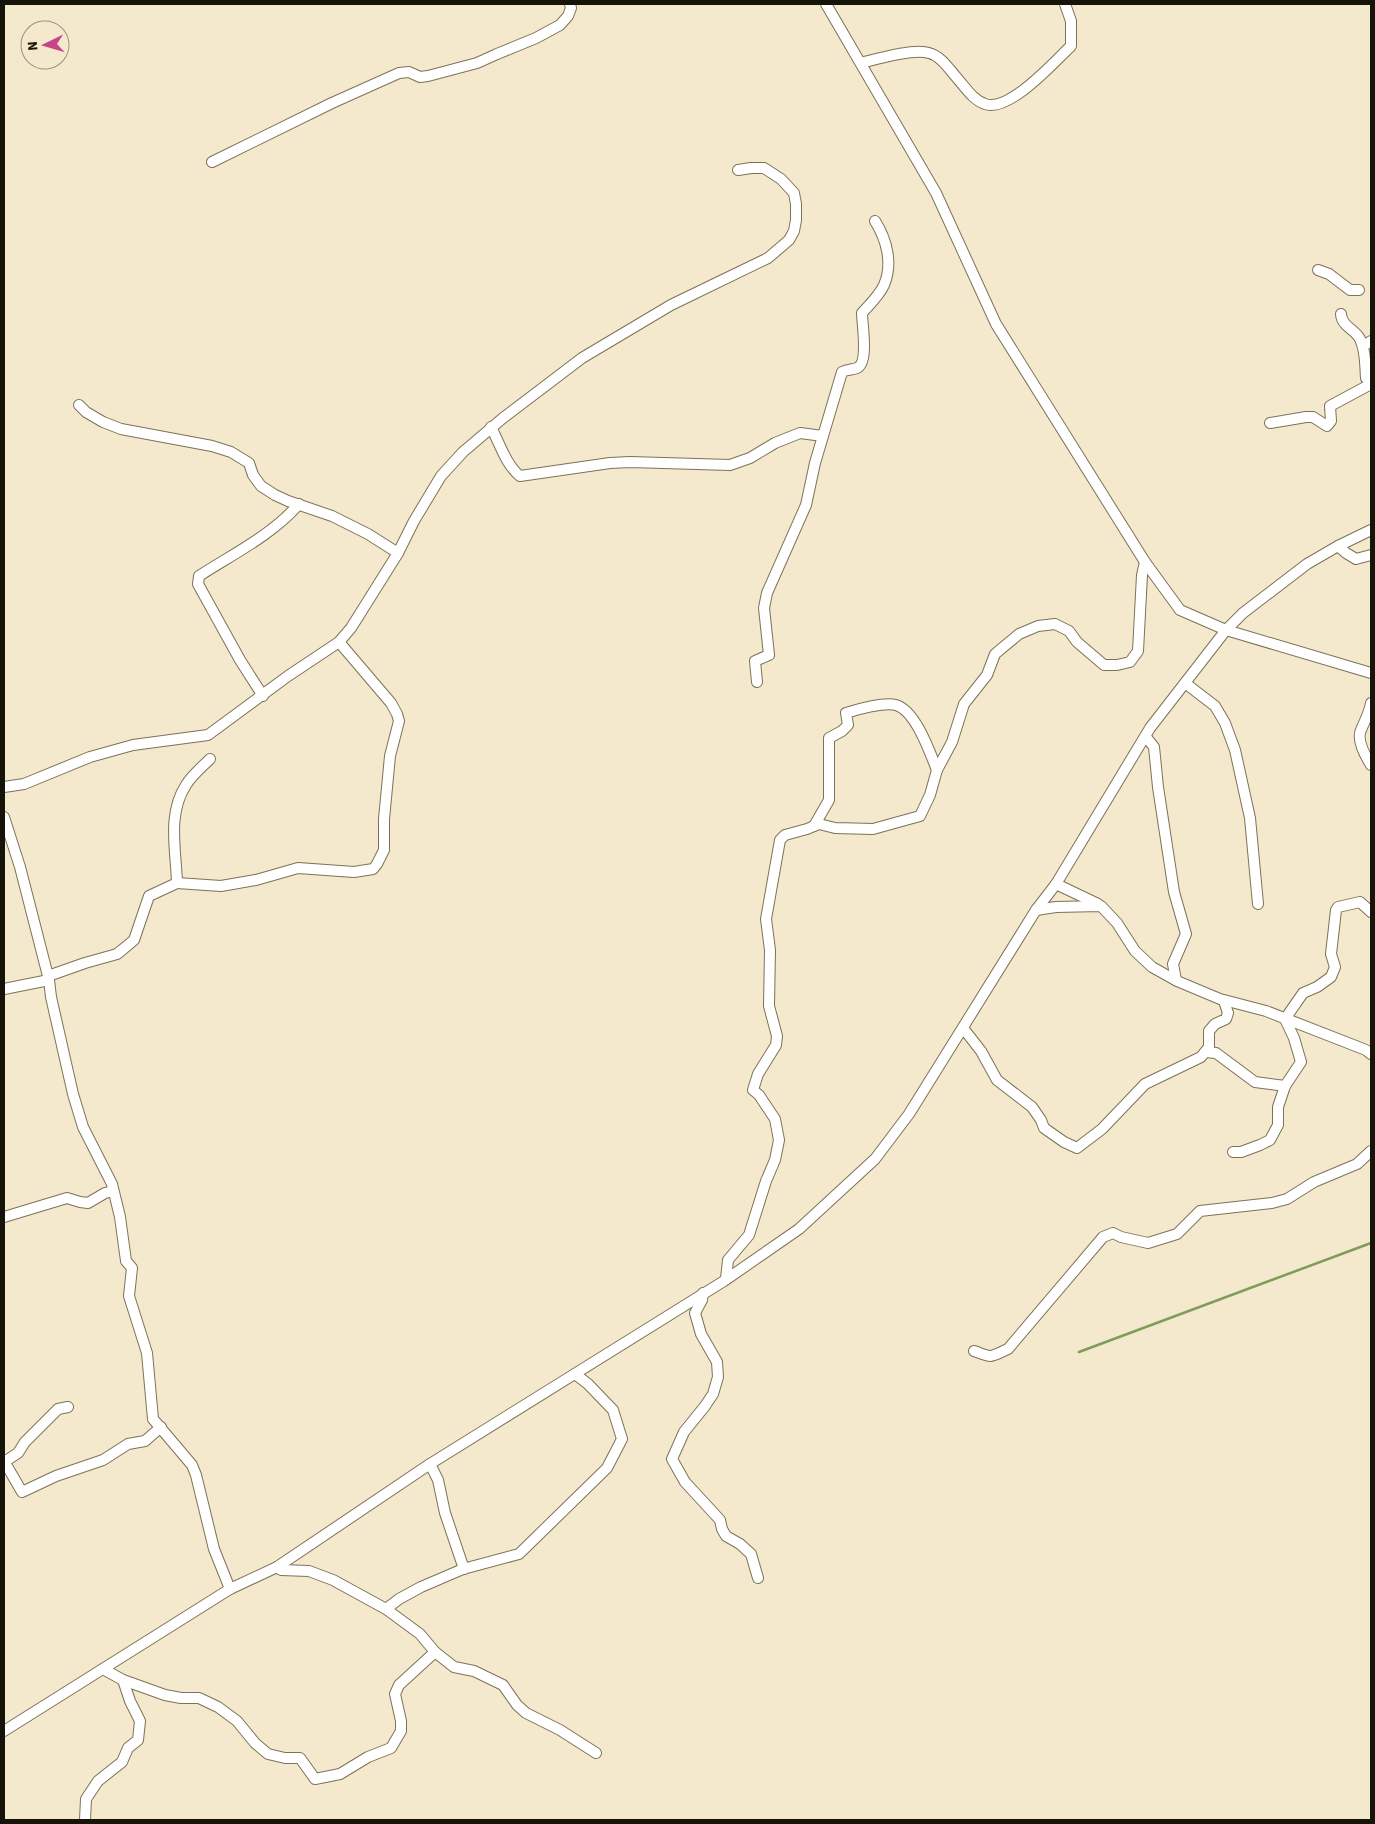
<svg xmlns="http://www.w3.org/2000/svg" width="1375" height="1824" viewBox="0 0 1375 1824" font-family="'Source Sans 3',sans-serif">
  <rect width="100%" height="100%" fill="#f4e9cc"/>
  <g fill="none" stroke-linecap="round" stroke-linejoin="round">
    <polyline stroke="#7f9c5a" stroke-width="2.5" points="1079,1352 1371,1243"/>
    <g stroke="#7c7258" stroke-width="12">
      <g id="minor">
        <polyline points="826,4 936,193 996,324 1145,562 1180,610 1226,630 1371,673"/>
        <path d="M861 63C877 59 914 48 929 53 941 56 949 69 957 78 965 87 973 100 985 104 1009 113 1055 61 1071 46V21L1065 4"/>
        <polyline points="212,162 332,103 399,73 409,72 420,77 428,76 477,63 497,54 536,38 560,25 568,16 571,8 570,4"/>
        <polyline points="1318,270 1329,274 1350,290 1359,290"/>
        <path d="M1341 314C1342 327 1355 329 1360 339 1366 351 1365 365 1366 378L1371 380"/>
        <polyline points="1363,346 1371,341"/>
        <polyline points="79,405 86,412 103,422 121,429 212,446 231,452 249,463 253,475 261,486 275,495 288,501 332,516 368,534 398,553"/>
        <polyline points="1270,423 1306,417 1313,417 1327,426 1331,421 1330,406 1371,384"/>
        <path d="M491 427C499 442 506 465 520 476L610 463 630 462 730 465 750 458 775 443 800 433 823 436"/>
        <polyline points="1338,546 1346,553 1356,559 1371,555"/>
        <path d="M757 682 755 661 769 655 764 608 767 593 806 505 815 463 842 372C848 369 852 370 857 368 869 363 862 324 862 313 870 304 879 296 884 285 893 264 887 240 875 221"/>
        <polyline points="1185,683 1215,706 1225,723 1235,750 1250,818 1258,904"/>
        <path d="M263 696 240 660 198 584 199 576C233 554 272 535 299 504"/>
        <path d="M1371 703C1369 714 1365 720 1361 730 1356 740 1366 757 1371 765"/>
        <polyline points="1146,737 1154,747 1158,787 1174,892 1186,934 1173,964 1176,980"/>
        <polyline points="4,787 24,784 90,757 133,745 208,735 288,676 339,642 351,628 398,553 414,521 441,476 463,452 503,418 582,358 671,305 768,258 789,240 794,231 796,220 796,204 794,193 781,179 764,168 751,168 738,170"/>
        <polyline points="4,817 20,867 49,980 51,997 73,1094 83,1127 112,1184 120,1217 126,1261 132,1268 129,1296 147,1353 153,1419 192,1465 196,1475 214,1549 230,1589"/>
        <path d="M814 826 829 800V738L842 731 848 725 846 713C858 709 884 702 896 705 916 711 930 753 937 770"/>
        <polyline points="177,883 221,886 256,880 298,868 354,872 373,869 377,864 384,850 384,819 390,756 399,721 397,714 391,703 339,642"/>
        <polyline points="1056,884 1098,904"/>
        <polyline points="1036,910 1056,907 1101,906 1117,923 1135,951 1152,967 1177,981 1220,999 1266,1011 1366,1050 1371,1054"/>
        <path d="M48 976 85 963 117 954 122 950 134 940 149 896 177 883C176 850 167 814 186 785 192 775 202 767 210 759"/>
        <polyline points="4,989 49,980"/>
        <polyline points="963,1028 981,1051 997,1080 1032,1107 1041,1120 1044,1128 1064,1142 1077,1148 1102,1129 1145,1084 1201,1057 1209,1047 1209,1031 1215,1024 1226,1019 1228,1013 1224,1001"/>
        <polyline points="1205,1052 1216,1053 1255,1082 1285,1086"/>
        <polyline points="1233,1152 1241,1152 1260,1145 1270,1140 1278,1125 1278,1107 1285,1086 1301,1062 1294,1038 1285,1019 1303,993 1317,987 1331,977 1335,967 1331,954 1336,910 1338,907 1360,902 1371,912"/>
        <polyline points="4,1217 67,1198 80,1202 88,1203 105,1193 113,1191"/>
        <polyline points="726,1279 728,1260 749,1235 766,1181 775,1160 779,1140 775,1119 759,1095 753,1090 758,1074 776,1045 777,1036 769,1006 770,950 766,919 780,840 785,835 807,829 819,824 835,828 873,829 920,816 930,795 937,770 952,742 964,704 987,675 995,654 1019,634 1038,626 1055,624 1069,631 1077,642 1104,665 1117,665 1130,662 1138,651 1142,575 1145,562"/>
        <polyline points="703,1293 702,1300 695,1313 701,1334 717,1362 718,1377 713,1394 705,1406 684,1432 672,1459 685,1482 720,1520 722,1529 726,1536 740,1544 751,1554 758,1578"/>
        <path d="M974 1351C993 1358 988 1358 1008 1349L1103 1237 1113 1233 1121 1237 1148 1243 1177 1234 1200 1211 1272 1203 1287 1199 1314 1182 1357 1164 1371 1151"/>
        <polyline points="4,1461 22,1492 56,1476 103,1460 128,1444 145,1441 161,1427"/>
        <polyline points="4,1462 18,1453 25,1442 58,1409 68,1407"/>
        <polyline points="430,1464 438,1480 445,1513 464,1569"/>
        <polyline points="277,1567 281,1570 309,1571 333,1580 386,1609 420,1634 435,1652 454,1667 474,1671 503,1685 517,1705 526,1713 560,1730 596,1753"/>
        <polyline points="386,1609 399,1599 421,1587 463,1569 519,1554 607,1468 622,1439 613,1410 588,1384 575,1374"/>
        <polyline points="103,1669 123,1680 165,1695 181,1698 199,1698 218,1707 237,1721 255,1743 268,1754 285,1758 300,1758 315,1779 340,1774 368,1757 391,1748 401,1731 401,1721 395,1694 399,1685 435,1652"/>
        <polyline points="4,1731 230,1589 277,1567 430,1464 724,1281 799,1229 875,1159 909,1114 1036,910 1056,884 1150,728 1226,630 1243,613 1307,564 1338,546 1371,530"/>
        <polyline points="85,1820 86,1799 98,1781 122,1762 128,1748 138,1740 140,1721 130,1701 123,1680"/>
      </g>
    </g>
    <use href="#minor" stroke="#fff" stroke-width="10"/>
  </g>
  <rect width="1375" height="1824" fill="none" stroke="#161308" stroke-width="10"/>
  <g transform="translate(45 45) rotate(265)"><circle r="24" fill="#f4e9cc" stroke="#9b937e"/>
  <path d="M0-4L9 19L0 12L-9 19Z" fill="#c84489"/>
  <text y="-8" font-size="14" font-weight="bold" text-anchor="middle" fill="#161308">N</text>
  </g>
</svg>
